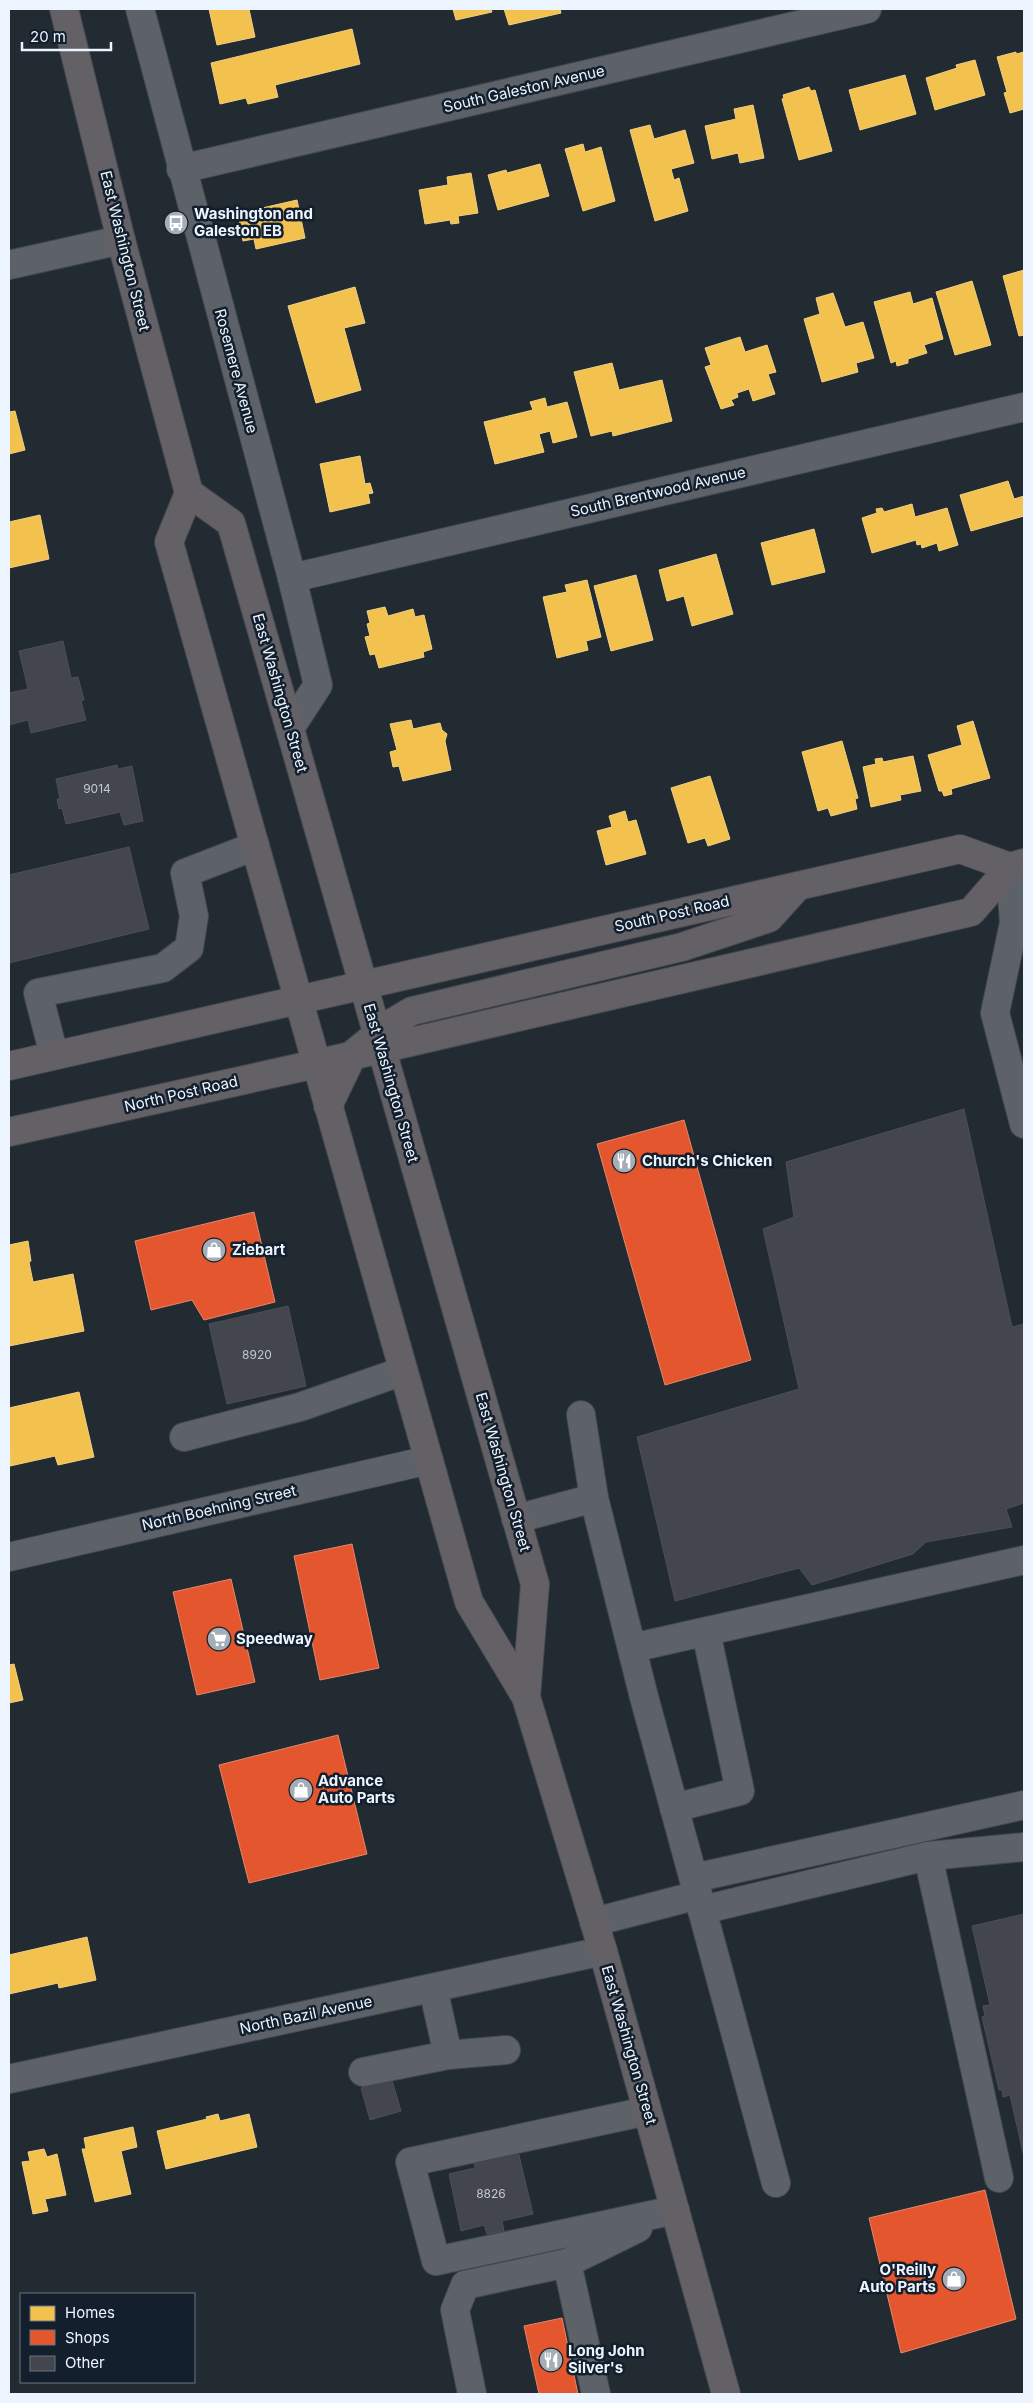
<svg xmlns="http://www.w3.org/2000/svg" width="1033" height="2403" viewBox="0 0 1033 2403" font-family="Inter,sans-serif">
  <rect width="100%" height="100%" fill="#222a32"/>
  <g fill="#f2c14e" stroke="#f0d183">
    <polygon points="209,9 249,9 255,37 217,45"/>
    <polygon points="453,9 491,9 492,12 456,20"/>
    <polygon points="504,9 560,9 561,13 509,25"/>
    <polygon points="352,29 360,64 275,85 278,97 248,104 246,98 220,104 211,63"/>
    <polygon points="1016,52 1016,54 1024,52 1024,109 1010,113 1004,93 1007,92 997,57"/>
    <polygon points="975,60 985,95 935,110 926,78 957,68 956,65"/>
    <polygon points="905,75 916,114 860,130 849,90"/>
    <polygon points="809,87 811,91 815,90 832,151 799,160 782,99 784,98 783,95"/>
    <polygon points="753,105 764,158 740,163 738,153 712,159 705,126 736,119 734,109"/>
    <polygon points="650,125 654,139 685,130 694,163 671,169 674,180 679,178 688,211 655,221 630,130"/>
    <polygon points="583,144 585,152 601,147 615,201 583,211 565,149"/>
    <polygon points="540,164 549,196 498,210 488,175 506,170 507,173"/>
    <polygon points="471,173 478,213 458,216 459,223 451,224 450,220 425,224 419,190 448,185 447,177"/>
    <polygon points="297,200 305,238 256,249 254,239 243,241 239,222 251,219 249,211"/>
    <polygon points="1024,270 1024,335 1019,336 1003,276"/>
    <polygon points="972,281 991,345 955,355 936,292"/>
    <polygon points="355,287 365,323 344,328 361,390 316,403 288,306"/>
    <polygon points="910,292 913,304 932,298 943,339 924,345 927,353 908,359 908,363 897,366 896,361 891,363 874,302"/>
    <polygon points="833,293 845,327 863,322 874,358 856,363 858,372 822,382 804,319 820,314 816,298"/>
    <polygon points="740,337 745,352 767,345 776,372 768,374 775,394 753,401 749,389 737,393 738,397 731,400 734,405 721,409 705,367 711,365 705,348"/>
    <polygon points="612,363 619,390 662,380 672,421 613,436 612,431 591,436 574,372"/>
    <polygon points="545,398 547,407 567,402 577,437 553,443 550,431 539,434 544,452 495,464 484,422 533,410 530,402"/>
    <polygon points="15,411 25,450 9,454 9,412"/>
    <polygon points="360,456 365,484 370,483 373,493 368,494 370,503 330,512 320,464"/>
    <polygon points="1008,481 1014,499 1024,496 1024,516 971,531 960,495"/>
    <polygon points="912,504 915,517 947,508 958,545 939,551 937,543 922,548 921,544 917,545 916,540 872,553 862,518 877,513 876,509 882,508 884,512"/>
    <polygon points="40,515 49,559 9,568 9,522"/>
    <polygon points="814,529 825,572 772,585 761,543"/>
    <polygon points="716,554 733,614 692,626 684,596 667,601 659,570"/>
    <polygon points="636,575 653,640 611,651 594,586"/>
    <polygon points="587,580 601,637 586,641 588,650 557,658 543,597 567,592 565,585"/>
    <polygon points="385,607 388,616 413,609 415,617 424,615 432,649 423,652 424,657 379,668 375,654 370,655 365,637 370,636 367,624 370,623 367,611"/>
    <polygon points="411,720 413,729 440,723 442,730 447,734 445,741 451,770 403,781 399,766 393,767 390,752 397,750 390,724"/>
    <polygon points="973,721 990,778 951,789 952,794 944,796 942,791 939,791 928,755 962,745 957,726"/>
    <polygon points="842,741 858,798 855,799 857,809 831,816 828,808 818,811 802,752"/>
    <polygon points="913,756 921,791 900,795 901,800 871,807 863,767 876,764 875,759 882,758 883,762"/>
    <polygon points="710,776 730,839 708,846 705,838 688,843 671,788"/>
    <polygon points="625,811 628,822 636,820 646,854 606,865 597,831 612,827 609,816"/>
    <polygon points="28,1241 31,1261 29,1262 33,1282 73,1274 84,1331 9,1346 9,1245"/>
    <polygon points="79,1392 94,1457 58,1465 55,1456 10,1466 9,1408"/>
    <polygon points="14,1664 23,1700 9,1703 9,1665"/>
    <polygon points="87,1937 96,1980 59,1988 58,1983 9,1994 9,1955"/>
    <polygon points="218,2114 220,2121 249,2114 257,2147 166,2169 157,2131 207,2119 206,2117"/>
    <polygon points="133,2127 137,2147 121,2151 131,2194 95,2202 82,2149 86,2149 84,2138"/>
    <polygon points="44,2149 47,2157 57,2154 66,2195 45,2199 48,2211 33,2214 22,2162 30,2161 28,2152"/>
  </g>
  <g fill="#e4572e" stroke="#e6866d">
    <polygon points="684,1120 751,1360 665,1385 597,1144"/>
    <polygon points="254,1212 275,1302 204,1320 192,1300 151,1310 135,1241"/>
    <polygon points="352,1544 379,1668 320,1680 294,1556"/>
    <polygon points="231,1579 255,1682 197,1695 173,1592"/>
    <polygon points="338,1735 367,1854 249,1883 219,1765"/>
    <polygon points="985,2190 1016,2319 901,2353 869,2218"/>
    <polygon points="562,2318 578,2394 539,2394 524,2326"/>
  </g>
  <g fill="#43464d" stroke="#4d4f56">
    <polygon points="63,641 71,678 78,677 84,700 81,701 86,720 31,733 28,720 9,725 9,693 28,689 19,651"/>
    <polygon points="117,765 118,769 132,766 143,821 124,825 120,812 66,824 62,808 59,809 57,799 60,799 56,779"/>
    <polygon points="129,847 149,929 9,963 9,875"/>
    <polygon points="964,1109 1012,1327 1024,1324 1024,1503 1006,1509 1012,1527 926,1542 913,1554 812,1585 799,1568 675,1601 637,1437 799,1389 763,1229 794,1217 786,1162"/>
    <polygon points="288,1306 306,1386 227,1404 209,1324"/>
    <polygon points="1024,1914 1024,2153 1023,2153 1010,2095 1003,2097 1002,2090 999,2090 982,2017 985,2016 983,2006 990,2005 972,1926"/>
    <polygon points="392,2080 401,2111 370,2120 361,2088"/>
    <polygon points="518,2151 533,2214 502,2221 504,2231 487,2234 484,2225 461,2231 449,2174 475,2168 474,2161"/>
  </g>
  <g fill="none" stroke-linecap="round" stroke-linejoin="round">
    <g stroke="#42484f" stroke-width="30">
      <g id="minor">
        <polyline points="140,9 292,578 318,685 290,728"/>
        <polyline points="181,169 867,9"/>
        <polyline points="9,265 121,240"/>
        <polyline points="292,578 1024,407"/>
        <polyline points="1010,867 1014,923 995,1013 1024,1124"/>
        <polyline points="54,1055 38,993 163,968 189,948 194,916 185,873 255,846"/>
        <polyline points="581,1415 594,1498"/>
        <polyline points="184,1437 300,1407 403,1371"/>
        <polyline points="516,1519 594,1498 644,1697 698,1895 594,1922"/>
        <polyline points="9,1557 429,1460"/>
        <polyline points="632,1648 1024,1560"/>
        <polyline points="674,1808 740,1791 706,1632"/>
        <polyline points="928,1856 1024,1847"/>
        <polyline points="694,1878 1024,1805"/>
        <polyline points="698,1895 776,2183"/>
        <polyline points="702,1910 928,1856 999,2178"/>
        <polyline points="448,2055 506,2050"/>
        <polyline points="363,2072 448,2055 433,1988"/>
        <polyline points="9,2079 603,1951"/>
        <polyline points="647,2111 410,2162 436,2261 675,2210"/>
        <polyline points="567,2263 596,2394"/>
        <polyline points="472,2394 455,2310 465,2285 567,2263 638,2228"/>
      </g>
    </g>
    <g stroke="#42484f" stroke-width="30">
      <g id="major">
        <polyline points="64,9 121,240 189,493 169,542 469,1602 526,1697 603,1951 726,2394"/>
        <polyline points="189,493 231,523 535,1584 526,1697"/>
        <polyline points="9,1066 960,849 1010,867 1024,863"/>
        <polyline points="328,1106 353,1054 390,1024 412,1011 682,947 769,918 798,886"/>
        <polyline points="9,1132 316,1064 971,912 1010,867"/>
      </g>
    </g>
    <use href="#minor" stroke="#5d6269" stroke-width="28"/>
    <use href="#major" stroke="#636066" stroke-width="28"/>
  </g>
  <defs>
    <g id="bus-disc" transform="scale(1.25)"><circle r="9.5" fill="#a5aeb7" stroke="#131f2d"/><path d="M-5-6H5V4H4V6H2V4H-2V6H-4V4H-5ZM-3.5-4V0h7V-4ZM-3.5 1.2v1.5H-2V1.2ZM2 1.2v1.5H3.5V1.2Z" fill="#fff"/></g>
    <g id="restaurant-disc" transform="scale(1.25)"><circle r="9.5" fill="#a5aeb7" stroke="#131f2d"/><path d="M-5-6h1v4h1v-4h1v4h1v-4h1v5L-1.5 .5V6h-2V.5L-5-1ZM5-6V6H3V1.5H1.5Q1.5-4 5-6Z" fill="#fff"/></g>
    <g id="shop-disc" transform="scale(1.25)"><circle r="9.5" fill="#a5aeb7" stroke="#131f2d"/><path d="M-5-2.5h2.3a2.7 3.5 0 0 1 5.4 0H5L5.5 6h-11ZM-1.5-2.5h3a1.5 2.3 0 0 0-3 0Z" fill="#fff"/></g>
    <g id="supermarket-disc" transform="scale(1.25)"><circle r="9.5" fill="#a5aeb7" stroke="#131f2d"/><path d="M-6-5.5h2.5l.6 2H6L4.5 2H-2.5L-4.4-4H-6ZM-1.5 3.2a1.3 1.3 0 1 0 .1 0ZM3 3.2a1.3 1.3 0 1 0 .1 0Z" fill="#fff"/></g>
  </defs>
  <g fill-rule="evenodd">
    <use href="#bus-disc" x="176" y="223"/>
    <use href="#restaurant-disc" x="624" y="1161"/>
    <use href="#shop-disc" x="214" y="1250"/>
    <use href="#supermarket-disc" x="219" y="1639"/>
    <use href="#shop-disc" x="301" y="1790"/>
    <use href="#shop-disc" x="954" y="2279"/>
    <use href="#restaurant-disc" x="551" y="2360"/>
  </g>
  <g text-anchor="middle" stroke-width="5" stroke-linejoin="round" paint-order="stroke">
    <g font-size="12" fill="#c2c9d2">
      <text x="97" y="793">9014</text>
      <text x="257" y="1359">8920</text>
      <text x="491" y="2198">8826</text>
    </g>
    <g font-size="15" fill="#ecf5ff" stroke="#131f2d">
      <text transform="translate(524 89) rotate(-13)" y="5">South Galeston Avenue</text>
      <text transform="translate(125 251) rotate(76)" y="5">East Washington Street</text>
      <text transform="translate(236 371) rotate(75)" y="5">Rosemere Avenue</text>
      <text transform="translate(658 492) rotate(-13)" y="5">South Brentwood Avenue</text>
      <text transform="translate(280 693) rotate(74)" y="5">East Washington Street</text>
      <text transform="translate(672 914) rotate(-13)" y="5">South Post Road</text>
      <text transform="translate(391 1083) rotate(74)" y="5">East Washington Street</text>
      <text transform="translate(181 1094) rotate(-13)" y="5">North Post Road</text>
      <text transform="translate(503 1472) rotate(74)" y="5">East Washington Street</text>
      <text transform="translate(219 1508) rotate(-13)" y="5">North Boehning Street</text>
      <text transform="translate(306 2015) rotate(-12)" y="5">North Bazil Avenue</text>
      <text transform="translate(629 2045) rotate(74)" y="5">East Washington Street</text>
    </g>
    <g font-size="15" font-weight="bold" fill="#ecf5ff" stroke="#131f2d" text-anchor="start">
      <text x="194" y="219">Washington and<tspan x="194" dy="17">Galeston EB</tspan></text>
      <text x="642" y="1166">Church's Chicken</text>
      <text x="232" y="1255">Ziebart</text>
      <text x="236" y="1644">Speedway</text>
      <text x="318" y="1786">Advance<tspan x="318" dy="17">Auto Parts</tspan></text>
      <text x="936" y="2275" text-anchor="end">O'Reilly<tspan x="936" dy="17">Auto Parts</tspan></text>
      <text x="568" y="2356">Long John<tspan x="568" dy="17">Silver's</tspan></text>
    </g>
  </g>
  <rect width="1033" height="2403" fill="none" stroke="#ecf5ff" stroke-width="20"/>
  <rect x="20" y="2293" width="175" height="90" fill="#131f2d" stroke="#6a7581"/>
  <rect x="30" y="2306" width="25" height="15" fill="#f2c14e" stroke="#6a7581"/>
  <text x="65" y="2318" font-size="15" fill="#ecf5ff">Homes</text>
  <rect x="30" y="2330" width="25" height="15" fill="#e4572e" stroke="#6a7581"/>
  <text x="65" y="2343" font-size="15" fill="#ecf5ff">Shops</text>
  <rect x="30" y="2356" width="25" height="15" fill="#43464d" stroke="#6a7581"/>
  <text x="65" y="2368" font-size="15" fill="#ecf5ff">Other</text>
  <path d="M22 42v8h89v-8" fill="none" stroke="#ecf5ff" stroke-width="2.5"/>
  <text x="30" y="42" font-size="15" fill="#ecf5ff" stroke="#131f2d" stroke-width="4" paint-order="stroke">20 m</text>
</svg>
